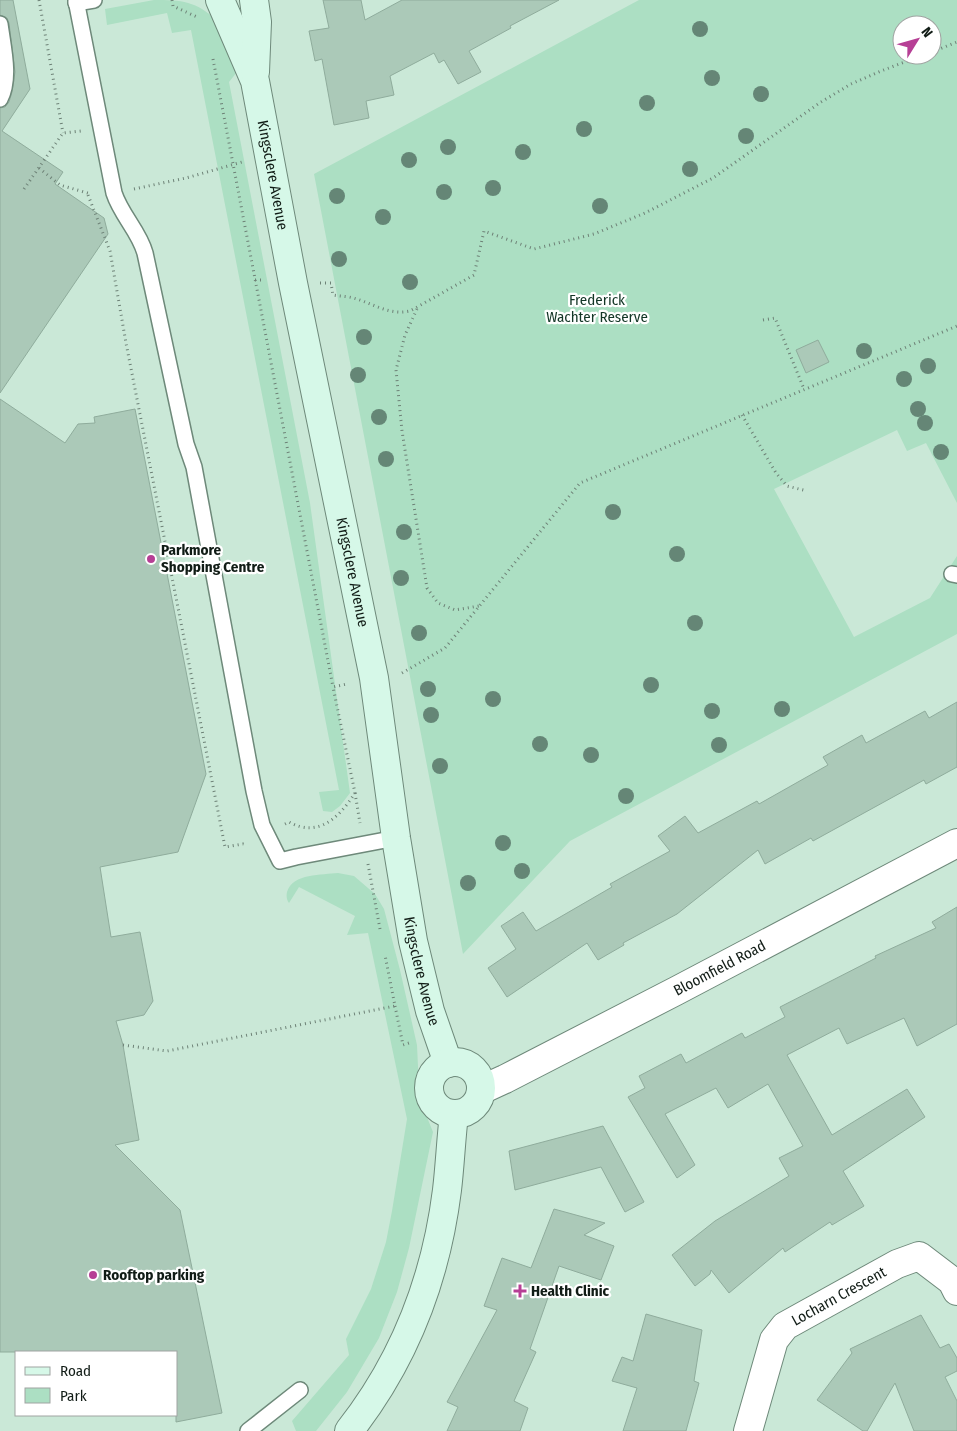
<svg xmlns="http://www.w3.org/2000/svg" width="957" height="1431" viewBox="0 0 957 1431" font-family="'Fira Sans Condensed',sans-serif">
  <rect width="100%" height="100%" fill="#cae8d7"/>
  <g fill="#acdfc3" fill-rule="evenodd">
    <path d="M154 0C181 0 197 1 217 21L237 72 229 82 310 503 350 793 340 806 332 812 323 811 319 792 339 790 191 30 172 33 167 13 107 25 105 9Z"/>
    <path d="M639 0H957V503L926 443 907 451 897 430 774 489 854 637 930 598 957 556V634L570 841 463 954 314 174ZM902 25H932V55H902Z"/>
    <path d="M338 873 354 876 375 894 384 909 400 970 417 1045 419 1088 422 1105 433 1132 409 1248 397 1292 379 1338 347 1392 316 1431H296L292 1421 349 1355 346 1339 371 1289 386 1242 392 1211 407 1119 368 933 347 935 355 916 299 887 289 903C287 900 286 897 287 892 293 873 322 875 338 873Z"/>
  </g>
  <g fill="#abc9b8" stroke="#8fac9c">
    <polygon points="0,0 13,0 30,89 2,131 63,172 55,184 104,218 108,234 0,393 0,108 5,107 9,102 12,92 15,72 9,23 7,18 0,15"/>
    <polygon points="323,0 361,0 365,20 402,0 559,0 510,26 511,28 469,51 481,72 458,84 444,60 439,63 434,53 390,76 394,95 366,101 369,118 334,125 322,59 315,61 309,31 329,28"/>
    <polygon points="818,340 829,362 806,373 796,350"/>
    <polygon points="0,399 65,443 78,424 95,423 94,417 135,409 206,774 178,852 100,867 111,937 140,932 153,1001 144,1015 116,1021 123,1045 139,1140 115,1145 180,1210 222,1413 176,1422 176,1352 0,1352"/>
    <polygon points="957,702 957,767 926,784 924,780 813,841 811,838 765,864 758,850 677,914 623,943 624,945 598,960 587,943 507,997 488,968 516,949 501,926 523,912 536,931 612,887 610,884 670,851 658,836 685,816 698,833 757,801 759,804 828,765 823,757 862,735 866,743 925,711 929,718"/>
    <polygon points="957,907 957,1024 917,1046 904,1018 847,1044 839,1028 787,1055 832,1135 907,1089 925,1117 843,1171 864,1206 832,1225 830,1222 785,1252 783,1248 729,1293 711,1270 710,1274 695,1286 672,1255 715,1221 789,1176 779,1158 803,1146 768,1084 728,1108 716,1088 665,1114 695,1165 677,1178 628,1097 645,1088 639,1076 681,1054 686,1063 742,1033 745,1038 785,1017 780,1007 876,958 875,956 936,928 932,922"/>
    <polygon points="603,1126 644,1202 625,1212 601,1167 515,1190 509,1151"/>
    <polygon points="554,1209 605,1223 584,1235 614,1246 601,1280 559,1266 530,1349 536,1352 514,1401 528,1408 520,1431 447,1431 458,1407 447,1402 497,1310 484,1306 502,1258 531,1268"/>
    <polygon points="646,1314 702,1330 694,1381 699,1383 686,1431 623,1431 637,1388 612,1381 622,1357 633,1361"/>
    <polygon points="921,1315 940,1348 949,1344 957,1358 957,1371 945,1377 957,1401 957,1431 914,1431 895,1383 867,1431 863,1431 817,1400 852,1353 850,1349"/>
  </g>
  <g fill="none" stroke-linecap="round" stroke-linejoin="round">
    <g stroke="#6e897a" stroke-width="18">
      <g id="service">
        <path d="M76 0 114 193C121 215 139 231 145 253L186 444 194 467 254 791 262 825 280 861 296 857 396 838"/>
        <polyline points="76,3 94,0"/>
        <path d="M0 24C3 47 11 78 0 99"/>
        <polyline points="952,574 957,575"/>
        <polyline points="248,1431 300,1390"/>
      </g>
    </g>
    <g stroke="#6e897a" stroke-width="30">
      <g id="minor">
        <path id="s1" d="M748 1431 774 1340 785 1326 897 1264 919 1256 952 1281 957 1291"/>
      </g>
    </g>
    <g stroke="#6e897a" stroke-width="30">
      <g id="tertiary">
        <path id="s2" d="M481 1090 505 1079 676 991 957 843"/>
      </g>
    </g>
    <g stroke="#6e897a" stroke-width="30">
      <g id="secondary">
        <path id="s3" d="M220 0 255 81 293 283 374 678 396 838 413 941 430 1011 448 1063"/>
        <polyline points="254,0 257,22 255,72"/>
        <circle cx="455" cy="1088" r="26"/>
        <path d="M349 1431C404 1361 436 1278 447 1190 450 1165 451 1139 454 1114"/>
      </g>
    </g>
    <g stroke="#6e8277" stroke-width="3" stroke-dasharray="1 4" stroke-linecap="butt">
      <polyline points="39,0 63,133"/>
      <polyline points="172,0 173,6 197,17"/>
      <polyline points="932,52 957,42"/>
      <polyline points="213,59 333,687"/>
      <polyline points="39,168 60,185 91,194"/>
      <polyline points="24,189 63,133 81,131"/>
      <polyline points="134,189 186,178 242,162"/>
      <polyline points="88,195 110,251 126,343 225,847 243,844 247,845"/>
      <polyline points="255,280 264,280"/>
      <path d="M320 283H331L333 295C338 296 343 296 349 297 370 301 387 316 410 311L474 275 484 231 534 249 594 234 645 213 713 178 821 102 851 84 881 71 923 55"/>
      <polyline points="417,309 405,335 396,370 402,431 427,588 438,603 455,610 479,606"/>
      <polyline points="763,320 775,318 804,389"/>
      <polyline points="742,415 776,473 787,486 807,491"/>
      <polyline points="402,673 445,648 580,483 957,326"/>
      <polyline points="355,793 360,823"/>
      <path d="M285 824 289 822C318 838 339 818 355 793L333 687 347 684"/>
      <polyline points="368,864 380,929"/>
      <polyline points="395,1006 403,1045 412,1042"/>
      <polyline points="123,1045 167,1051 395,1006 385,955"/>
    </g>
    <use href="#service" stroke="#fff" stroke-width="15"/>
    <use href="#minor" stroke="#fff" stroke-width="28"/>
    <use href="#tertiary" stroke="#fff" stroke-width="28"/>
    <use href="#secondary" stroke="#d6f8e8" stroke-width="28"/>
  </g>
  <g fill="#658676">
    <circle cx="700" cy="29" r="8"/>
    <circle cx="712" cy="78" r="8"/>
    <circle cx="761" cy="94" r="8"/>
    <circle cx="647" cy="103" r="8"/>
    <circle cx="584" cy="129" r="8"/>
    <circle cx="746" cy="136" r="8"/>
    <circle cx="448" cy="147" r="8"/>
    <circle cx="523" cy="152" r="8"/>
    <circle cx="409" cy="160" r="8"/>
    <circle cx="690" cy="169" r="8"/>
    <circle cx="493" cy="188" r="8"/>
    <circle cx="444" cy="192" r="8"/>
    <circle cx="337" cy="196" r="8"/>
    <circle cx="600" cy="206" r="8"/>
    <circle cx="383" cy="217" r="8"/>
    <circle cx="339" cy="259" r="8"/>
    <circle cx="410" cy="282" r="8"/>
    <circle cx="364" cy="337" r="8"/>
    <circle cx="864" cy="351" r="8"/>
    <circle cx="928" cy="366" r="8"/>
    <circle cx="358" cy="375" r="8"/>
    <circle cx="904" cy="379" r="8"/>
    <circle cx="918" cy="409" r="8"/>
    <circle cx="379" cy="417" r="8"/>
    <circle cx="925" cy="423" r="8"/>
    <circle cx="941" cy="452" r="8"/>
    <circle cx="386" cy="459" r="8"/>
    <circle cx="613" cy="512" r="8"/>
    <circle cx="404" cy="532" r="8"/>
    <circle cx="677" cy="554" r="8"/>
    <circle cx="401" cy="578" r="8"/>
    <circle cx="695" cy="623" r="8"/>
    <circle cx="419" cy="633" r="8"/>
    <circle cx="651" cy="685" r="8"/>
    <circle cx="428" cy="689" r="8"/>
    <circle cx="493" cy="699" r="8"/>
    <circle cx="782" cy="709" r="8"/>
    <circle cx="712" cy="711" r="8"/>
    <circle cx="431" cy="715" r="8"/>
    <circle cx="540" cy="744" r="8"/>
    <circle cx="719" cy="745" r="8"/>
    <circle cx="591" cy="755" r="8"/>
    <circle cx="440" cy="766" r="8"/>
    <circle cx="626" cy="796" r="8"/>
    <circle cx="503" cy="843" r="8"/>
    <circle cx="522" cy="871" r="8"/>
    <circle cx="468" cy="883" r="8"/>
  </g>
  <g fill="#b63f95" stroke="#fff" stroke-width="2">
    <circle cx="151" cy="559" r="5"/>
    <circle cx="93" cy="1275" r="5"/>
    <path d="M517.5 1283.5h5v5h5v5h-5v5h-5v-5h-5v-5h5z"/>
  </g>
  <g text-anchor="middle" stroke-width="4.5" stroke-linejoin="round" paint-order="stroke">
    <g font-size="15" fill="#111c16" stroke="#fff">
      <text dy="5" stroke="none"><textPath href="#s3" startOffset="184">Kingsclere Avenue</textPath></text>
      <text dy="5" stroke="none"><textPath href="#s3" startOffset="589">Kingsclere Avenue</textPath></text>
      <text dy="5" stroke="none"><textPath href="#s2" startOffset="268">Bloomfield Road</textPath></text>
      <text dy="5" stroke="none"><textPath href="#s3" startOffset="994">Kingsclere Avenue</textPath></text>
      <text dy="5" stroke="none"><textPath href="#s1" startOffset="174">Locharn Crescent</textPath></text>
    </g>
    <g font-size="15" fill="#133626" stroke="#fff">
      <text x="597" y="305">Frederick<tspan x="597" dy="17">Wachter Reserve</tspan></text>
    </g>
    <g font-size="15" font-weight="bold" fill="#111c16" stroke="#fff" text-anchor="start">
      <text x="161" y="555">Parkmore<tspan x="161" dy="17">Shopping Centre</tspan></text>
      <text x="103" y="1280">Rooftop parking</text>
      <text x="531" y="1296">Health Clinic</text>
    </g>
  </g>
  <rect x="15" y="1351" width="162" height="65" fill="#ffffff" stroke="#a0a4a2"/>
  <rect x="25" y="1367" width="25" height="8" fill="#d6f8e8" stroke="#a0a4a2"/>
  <text x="60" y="1376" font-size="15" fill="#111c16">Road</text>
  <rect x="25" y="1388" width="25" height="15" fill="#acdfc3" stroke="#a0a4a2"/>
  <text x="60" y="1401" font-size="15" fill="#111c16">Park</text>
  <g transform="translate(917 40) rotate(53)"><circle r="24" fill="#ffffff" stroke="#a0a4a2"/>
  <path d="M0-4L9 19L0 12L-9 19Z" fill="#b63f95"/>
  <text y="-8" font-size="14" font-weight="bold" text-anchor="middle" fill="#111c16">N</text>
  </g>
</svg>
